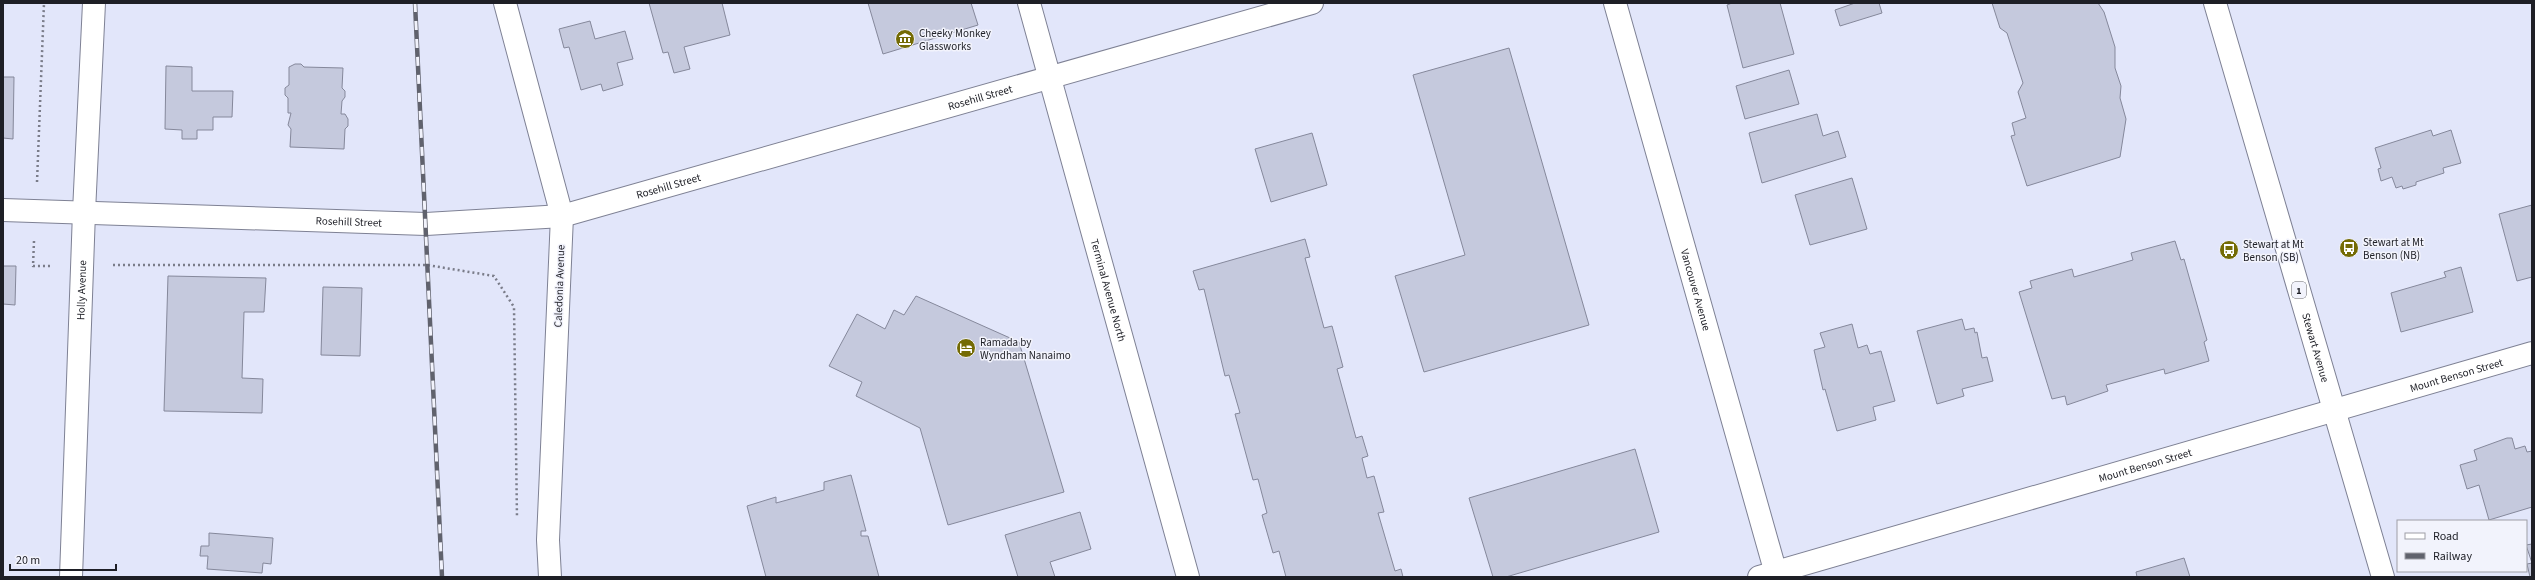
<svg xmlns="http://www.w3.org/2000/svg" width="2535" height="580" viewBox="0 0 2535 580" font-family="'Source Sans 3',sans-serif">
  <rect width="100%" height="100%" fill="#e2e6fa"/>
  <g fill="#c5c9dd" stroke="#85889b">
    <polygon points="649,3 722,3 730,35 684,47 690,69 674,73 668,52 663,53"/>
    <polygon points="868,3 971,3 978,25 883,54"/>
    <polygon points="1732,3 1780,3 1794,54 1743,68 1727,5"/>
    <polygon points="1855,3 1879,3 1882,13 1840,26 1835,10"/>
    <polygon points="1992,3 2098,3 2104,12 2115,47 2115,68 2121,86 2120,98 2126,119 2120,157 2027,186 2011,136 2015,135 2012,123 2026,118 2018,92 2023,83 2007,33 2000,28"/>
    <polygon points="590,21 595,39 625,31 633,59 617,63 623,85 603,91 601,84 581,90 569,47 564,48 559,29"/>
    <polygon points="1509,48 1589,325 1424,372 1395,276 1465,255 1413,75"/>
    <polygon points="295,64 301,64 304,67 343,68 342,88 345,91 345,97 342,101 341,114 345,114 348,119 348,126 345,129 344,149 290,147 291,129 288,125 291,113 288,113 288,98 285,95 285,88 289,85 289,67"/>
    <polygon points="166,66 192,67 192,91 233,91 232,117 213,117 213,130 197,130 197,139 182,139 182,130 165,129"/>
    <polygon points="1789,70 1799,104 1745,119 1736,86"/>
    <polygon points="3,77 14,77 13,139 3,138"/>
    <polygon points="1817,114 1823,136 1838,131 1846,157 1762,183 1749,133"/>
    <polygon points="2431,130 2433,136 2451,130 2461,163 2443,168 2444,173 2416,182 2416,185 2403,189 2402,186 2396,188 2392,177 2381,181 2378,169 2381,168 2375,148"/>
    <polygon points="1312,133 1327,185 1271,202 1255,149"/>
    <polygon points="1852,178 1867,229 1810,245 1795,195"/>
    <polygon points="2532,205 2532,277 2517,281 2499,214"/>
    <polygon points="1305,239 1310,257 1305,258 1324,328 1332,326 1343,367 1337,369 1356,438 1362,436 1368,456 1362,458 1367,478 1374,476 1384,512 1378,513 1395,571 1401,569 1403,577 1286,577 1279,551 1273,553 1262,515 1267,513 1258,479 1253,480 1235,414 1240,413 1229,375 1225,376 1204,289 1199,290 1193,271"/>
    <polygon points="2175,241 2181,260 2184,259 2207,340 2204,342 2209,361 2165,374 2164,369 2106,385 2108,391 2067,405 2065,396 2052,399 2019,292 2032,288 2030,281 2072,269 2074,277 2133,260 2131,253"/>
    <polygon points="3,266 16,266 15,305 3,304"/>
    <polygon points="2461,267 2473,312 2401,332 2391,293 2446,277 2444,272"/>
    <polygon points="168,276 266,278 264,312 244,312 242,378 263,379 262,413 164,411"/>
    <polygon points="323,287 362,288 360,356 321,355"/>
    <polygon points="916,296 1019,342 1064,492 948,525 920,428 856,396 862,382 829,366 857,314 885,329 894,310 904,315"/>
    <polygon points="1962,319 1965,330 1974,328 1975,333 1977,332 1982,358 1987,357 1993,381 1962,389 1964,396 1937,404 1917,331"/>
    <polygon points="1852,324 1858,348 1867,345 1870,354 1881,351 1895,401 1873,407 1876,420 1837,431 1825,389 1823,390 1814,350 1825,347 1820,333"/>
    <polygon points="2507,438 2512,438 2515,449 2525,446 2527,452 2532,451 2532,507 2489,520 2479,485 2467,489 2460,465 2477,460 2474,450"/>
    <polygon points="1635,449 1659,532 1506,577 1493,577 1469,498"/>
    <polygon points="851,475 866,531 861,531 861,536 868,536 879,577 766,577 747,506 776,497 776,503 824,490 824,482"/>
    <polygon points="1080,512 1091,549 1050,562 1055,577 1018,577 1005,535"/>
    <polygon points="209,533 273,538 271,564 263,563 262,573 207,569 208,556 200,556 201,546 209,546"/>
    <polygon points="2532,544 2532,577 2530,577 2527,564 2532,563 2526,545"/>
    <polygon points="2184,558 2190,577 2137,577 2136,572"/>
  </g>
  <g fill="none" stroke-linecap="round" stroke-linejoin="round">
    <g stroke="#7e8194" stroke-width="24">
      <g id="minor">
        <polyline points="505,3 562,216 548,540 550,577"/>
        <path id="s1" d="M1615 3 1777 577"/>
        <path id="s2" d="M3 210 426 224 562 216 1312 3"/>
        <path id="s3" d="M71 577 84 212 94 3"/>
        <path id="s4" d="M1759 577 2532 353"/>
      </g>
    </g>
    <g stroke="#7e8194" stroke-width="24">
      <g id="primary">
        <path id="s5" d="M1029 3 1188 577"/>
      </g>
    </g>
    <g stroke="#7e8194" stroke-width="24">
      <g id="trunk">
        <path id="s6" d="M2215 3 2383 577"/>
      </g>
    </g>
    <g stroke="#7a7c89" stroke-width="2.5" stroke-dasharray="2 3" stroke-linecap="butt">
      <polyline points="37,182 44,3"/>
      <polyline points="34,241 33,266 52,266"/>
      <polyline points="113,265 427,265 494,276 514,307 517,518"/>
    </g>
    <use href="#minor" stroke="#fff" stroke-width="22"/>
    <use href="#primary" stroke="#fff" stroke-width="22"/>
    <use href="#trunk" stroke="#fff" stroke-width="22"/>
    <g stroke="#60626d" stroke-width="4.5">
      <polyline id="rail" points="415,3 442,577"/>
    </g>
    <use href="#rail" stroke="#f2f3fc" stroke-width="3" stroke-dasharray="9" stroke-linecap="butt"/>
  </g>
  <defs>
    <g id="museum-disc" transform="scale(1)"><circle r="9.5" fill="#746b04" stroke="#f2f3fc"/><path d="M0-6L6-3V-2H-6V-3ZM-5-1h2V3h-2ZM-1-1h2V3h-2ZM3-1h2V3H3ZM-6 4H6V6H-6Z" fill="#fff"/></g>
    <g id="bus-disc" transform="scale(1)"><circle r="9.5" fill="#746b04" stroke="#f2f3fc"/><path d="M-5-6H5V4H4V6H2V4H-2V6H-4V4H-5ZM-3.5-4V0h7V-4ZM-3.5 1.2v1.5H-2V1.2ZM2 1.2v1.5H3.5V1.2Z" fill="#fff"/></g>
    <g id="hotel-disc" transform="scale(1)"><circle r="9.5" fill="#746b04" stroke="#f2f3fc"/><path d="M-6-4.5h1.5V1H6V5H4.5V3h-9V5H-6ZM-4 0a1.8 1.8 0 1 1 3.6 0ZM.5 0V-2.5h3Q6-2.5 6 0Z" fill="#fff"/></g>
  </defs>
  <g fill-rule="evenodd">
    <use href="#museum-disc" x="905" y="39"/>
    <use href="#bus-disc" x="2349" y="248"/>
    <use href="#bus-disc" x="2229" y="250"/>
    <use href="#hotel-disc" x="966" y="348"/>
  </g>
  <g text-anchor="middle" stroke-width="3" stroke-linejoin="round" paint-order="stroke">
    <rect fill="#f2f3fc" stroke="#5e5f66" stroke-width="1" x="2292" y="282" width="14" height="16" rx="3"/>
    <g font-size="10" font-weight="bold" fill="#1e1f26">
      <text x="2299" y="294">1</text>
    </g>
    <g font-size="11" fill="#1e1f26" stroke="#f2f3fc" text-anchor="start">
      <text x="919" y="37">Cheeky Monkey<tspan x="919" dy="13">Glassworks</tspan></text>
      <text x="2363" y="246">Stewart at Mt<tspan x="2363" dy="13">Benson (NB)</tspan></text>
      <text x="2243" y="248">Stewart at Mt<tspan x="2243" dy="13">Benson (SB)</tspan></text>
      <text x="980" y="346">Ramada by<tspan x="980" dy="13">Wyndham Nanaimo</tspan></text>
    </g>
    <g font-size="11" fill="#1e1f26" stroke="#f2f3fc">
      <text dy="4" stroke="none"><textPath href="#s2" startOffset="994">Rosehill Street</textPath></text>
      <text dy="4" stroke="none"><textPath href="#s2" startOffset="670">Rosehill Street</textPath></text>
      <text dy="4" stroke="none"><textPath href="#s2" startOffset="346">Rosehill Street</textPath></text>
      <text transform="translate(559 286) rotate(-88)" y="4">Caledonia Avenue</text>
      <text dy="4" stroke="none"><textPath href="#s3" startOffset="287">Holly Avenue</textPath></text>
      <text dy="4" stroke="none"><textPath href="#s5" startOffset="298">Terminal Avenue North</textPath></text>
      <text dy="4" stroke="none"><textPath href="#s1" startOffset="298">Vancouver Avenue</textPath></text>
      <text dy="4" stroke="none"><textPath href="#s6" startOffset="359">Stewart Avenue</textPath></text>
      <text dy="4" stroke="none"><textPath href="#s4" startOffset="726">Mount Benson Street</textPath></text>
      <text dy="4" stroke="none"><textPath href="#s4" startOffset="402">Mount Benson Street</textPath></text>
    </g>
  </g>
  <rect width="2535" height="580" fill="none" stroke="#1e1f26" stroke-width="8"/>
  <rect x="2397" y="520" width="130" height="52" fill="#f2f3fc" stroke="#9d9ea6"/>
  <rect x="2405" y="533" width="20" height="6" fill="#ffffff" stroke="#9d9ea6"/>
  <text x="2433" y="540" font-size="12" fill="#1e1f26">Road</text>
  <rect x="2405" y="553" width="20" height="6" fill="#60626d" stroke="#9d9ea6"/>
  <text x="2433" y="560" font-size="12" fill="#1e1f26">Railway</text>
  <path d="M10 564v6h106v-6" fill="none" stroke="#1e1f26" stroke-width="2"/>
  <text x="16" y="564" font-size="12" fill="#1e1f26" stroke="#f2f3fc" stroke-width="3" paint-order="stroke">20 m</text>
</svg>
